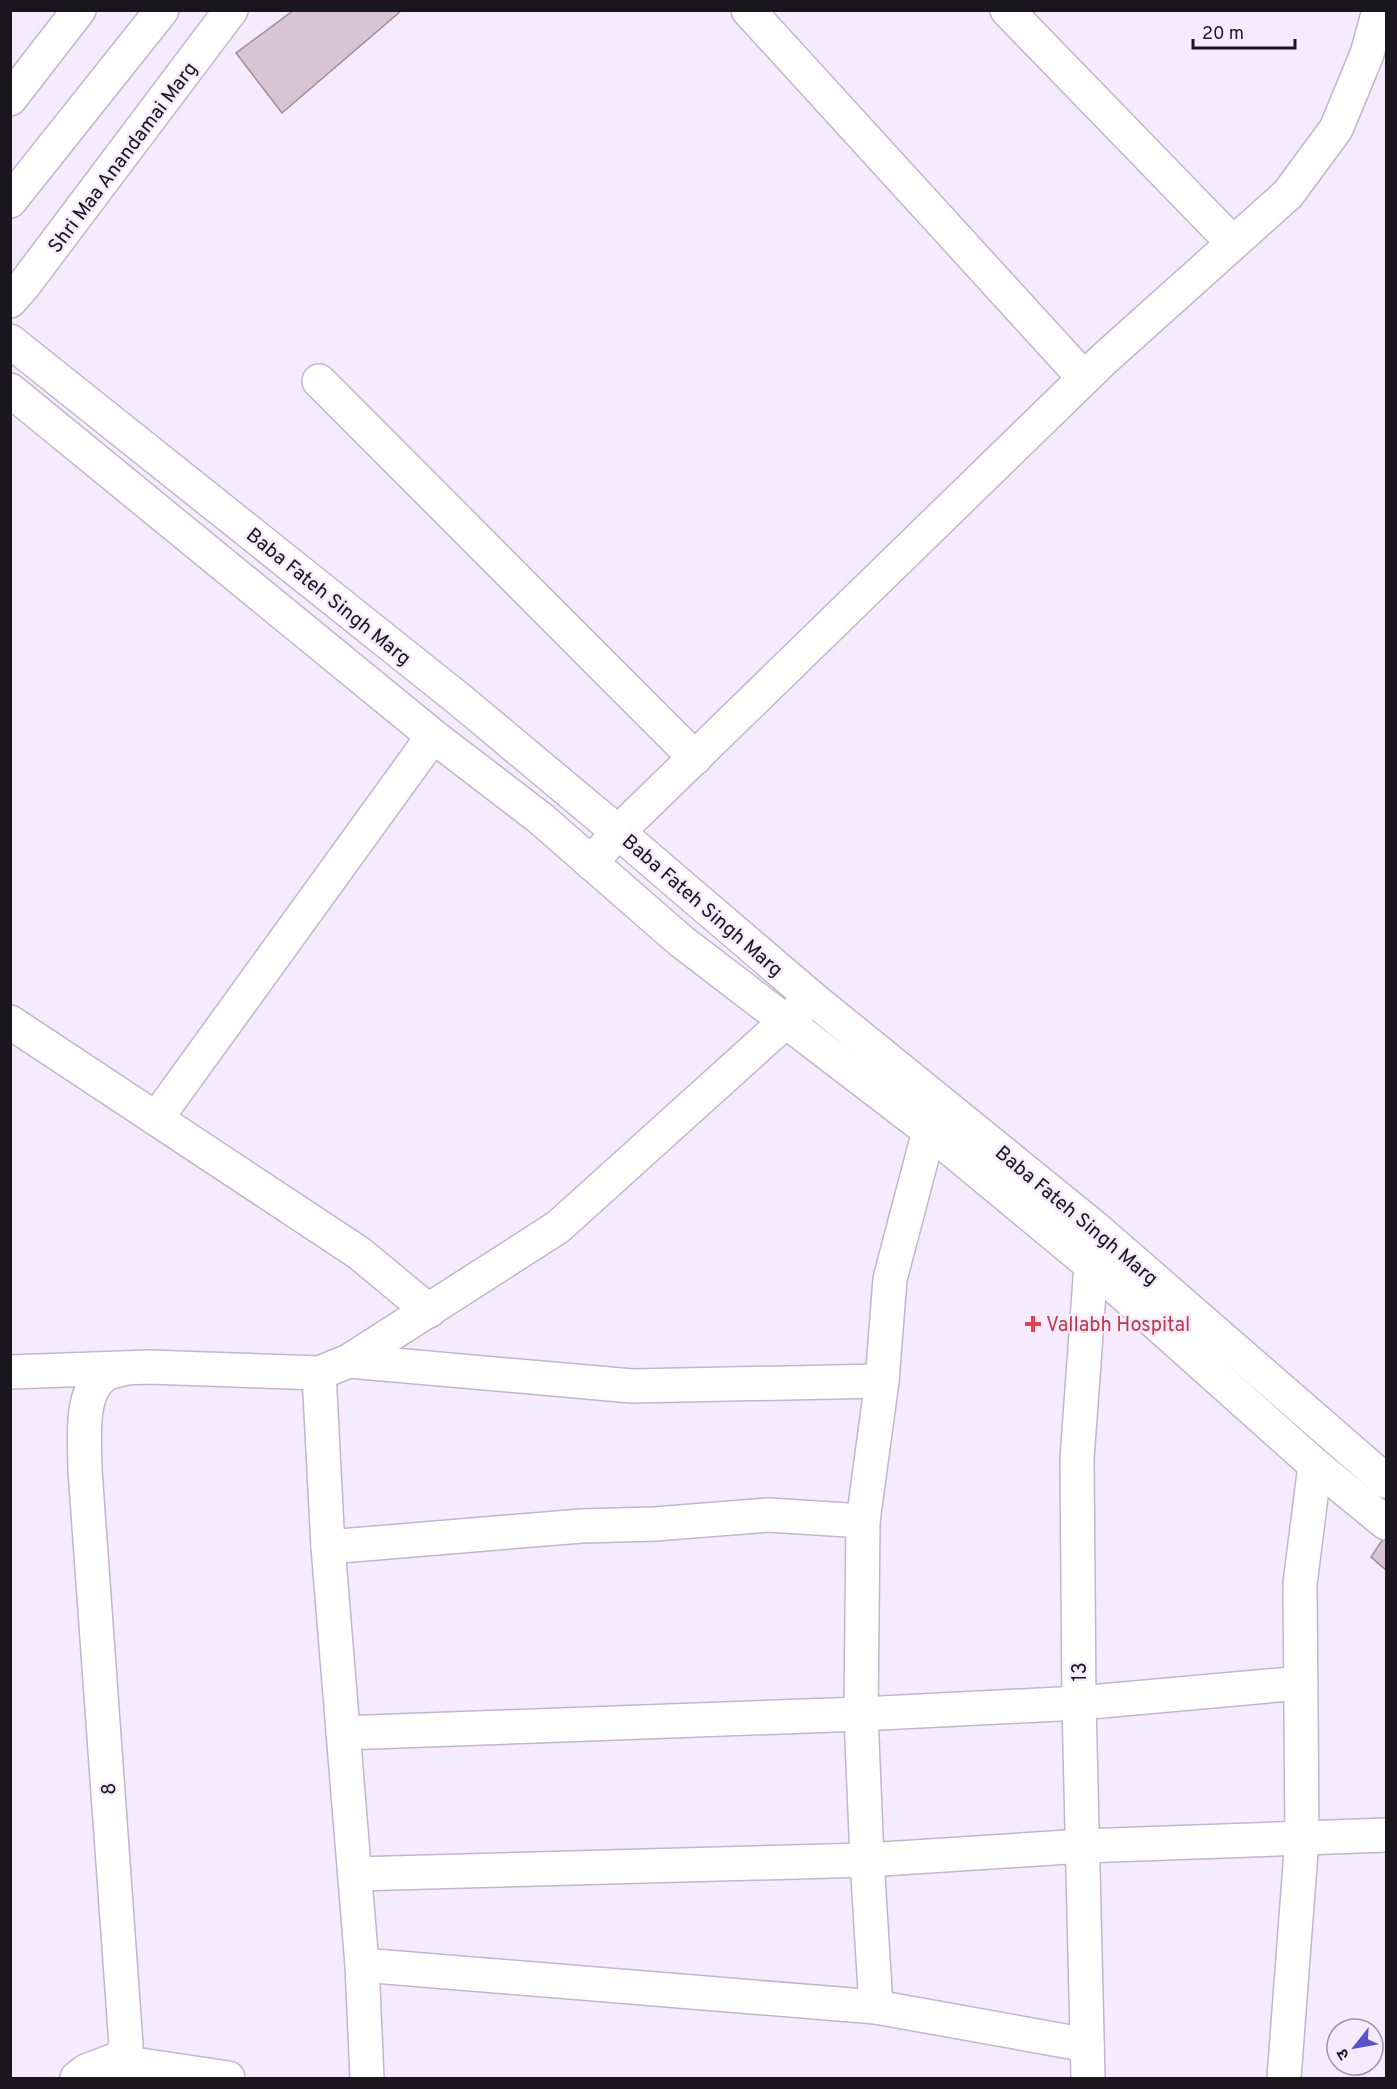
<svg xmlns="http://www.w3.org/2000/svg" width="1397" height="2089" viewBox="0 0 1397 2089" font-family="Overpass,'Noto Sans Devanagari',sans-serif">
  <rect width="100%" height="100%" fill="#f5eafe"/>
  <g fill="#d8c4d2" stroke="#9f8c9a" stroke-width="1.5">
    <polygon points="294,10 402,10 282,113 236,53"/>
    <polygon points="1383,1539 1386,1541 1386,1570 1371,1557"/>
  </g>
  <g fill="none" stroke-linecap="round" stroke-linejoin="round">
    <g stroke="#c1b6ca" stroke-width="36">
      <g id="street">
        <polyline points="748,10 1084,378"/>
        <polyline points="1007,10 1233,243"/>
        <polyline points="319,381 695,758"/>
        <polyline points="591,863 618,832 1103,360 1288,194 1336,129 1367,54 1379,10"/>
        <polyline points="10,1022 359,1253 429,1311"/>
        <polyline points="156,1119 433,736"/>
        <polyline points="349,1361 632,1386 882,1381"/>
        <polyline points="10,1372 149,1367 319,1373 349,1361 558,1227 806,1003"/>
        <polyline points="319,1373 328,1547 362,1965 367,2078"/>
        <polyline points="328,1547 581,1526 655,1524 769,1515 863,1521"/>
        <polyline points="343,1733 861,1714 1079,1703 1301,1683"/>
        <polyline points="355,1874 867,1860 1083,1846 1386,1835"/>
        <polyline points="362,1965 876,2007 1087,2045"/>
        <polyline points="876,2007 867,1860 861,1714 863,1521 882,1381 890,1279 929,1131 943,1108"/>
        <polyline points="114,2061 228,2078"/>
        <path d="M77 2078 86 2071 120 2058 126 2045 85 1470C85 1444 79 1395 102 1377 107 1372 116 1371 123 1369"/>
        <polyline points="1088,2078 1079,1703 1077,1459 1091,1265"/>
        <polyline points="1284,2078 1302,1838 1300,1584 1315,1465"/>
      </g>
    </g>
    <g stroke="#c1b6ca" stroke-width="36">
      <g id="secondary">
        <polyline points="10,99 79,10"/>
        <polyline points="10,201 162,10"/>
        <polyline points="10,301 24,285 231,10"/>
        <polyline points="10,341 460,700 618,832 812,998 1094,1227 1386,1481"/>
        <polyline points="10,390 433,736 540,818 681,941 929,1131 1091,1265 1315,1465 1386,1523"/>
      </g>
    </g>
    <use href="#street" stroke="#fff" stroke-width="33"/>
    <use href="#secondary" stroke="#fff" stroke-width="33"/>
  </g>
  <path fill="#e0444e" stroke="#f5eafe" stroke-width="2" d="M1030 1315h6v6h6v6h-6v6h-6v-6h-6v-6h6z"/>
  <g text-anchor="middle" stroke-width="5" stroke-linejoin="round" paint-order="stroke">
    <g font-size="20" fill="#1a161d" stroke="#f5eafe">
      <text transform="translate(122 157) rotate(-53)" y="7">Shri Maa Anandamai Marg</text>
      <text transform="translate(329 596) rotate(39)" y="7">Baba Fateh Singh Marg</text>
      <text transform="translate(703 905) rotate(41)" y="7">Baba Fateh Singh Marg</text>
      <text transform="translate(1077 1215) rotate(40)" y="7">Baba Fateh Singh Marg</text>
      <text transform="translate(1079 1672) rotate(-90)" y="7">13</text>
      <text transform="translate(108 1789) rotate(-94)" y="7">8</text>
    </g>
    <g font-size="20" fill="#be3a42" stroke="#f5eafe" text-anchor="start">
      <text x="1046" y="1331">Vallabh Hospital</text>
    </g>
  </g>
  <rect width="1397" height="2089" fill="none" stroke="#1a161d" stroke-width="24"/>
  <g transform="translate(1355 2047) rotate(239)"><circle r="28" fill="#f5eafe" stroke="#9d95a4" stroke-width="1.5"/>
  <path d="M0-4.5L10 22L0 15L-10 22Z" fill="#5a53cb"/>
  <text y="-9" font-size="16" font-weight="bold" text-anchor="middle" fill="#1a161d">उ</text>
  </g>
  <path d="M1193 39v9h102v-9" fill="none" stroke="#1a161d" stroke-width="3"/>
  <text x="1202" y="39" font-size="18" fill="#1a161d" stroke="#f5eafe" stroke-width="4.5" paint-order="stroke">20 m</text>
</svg>
